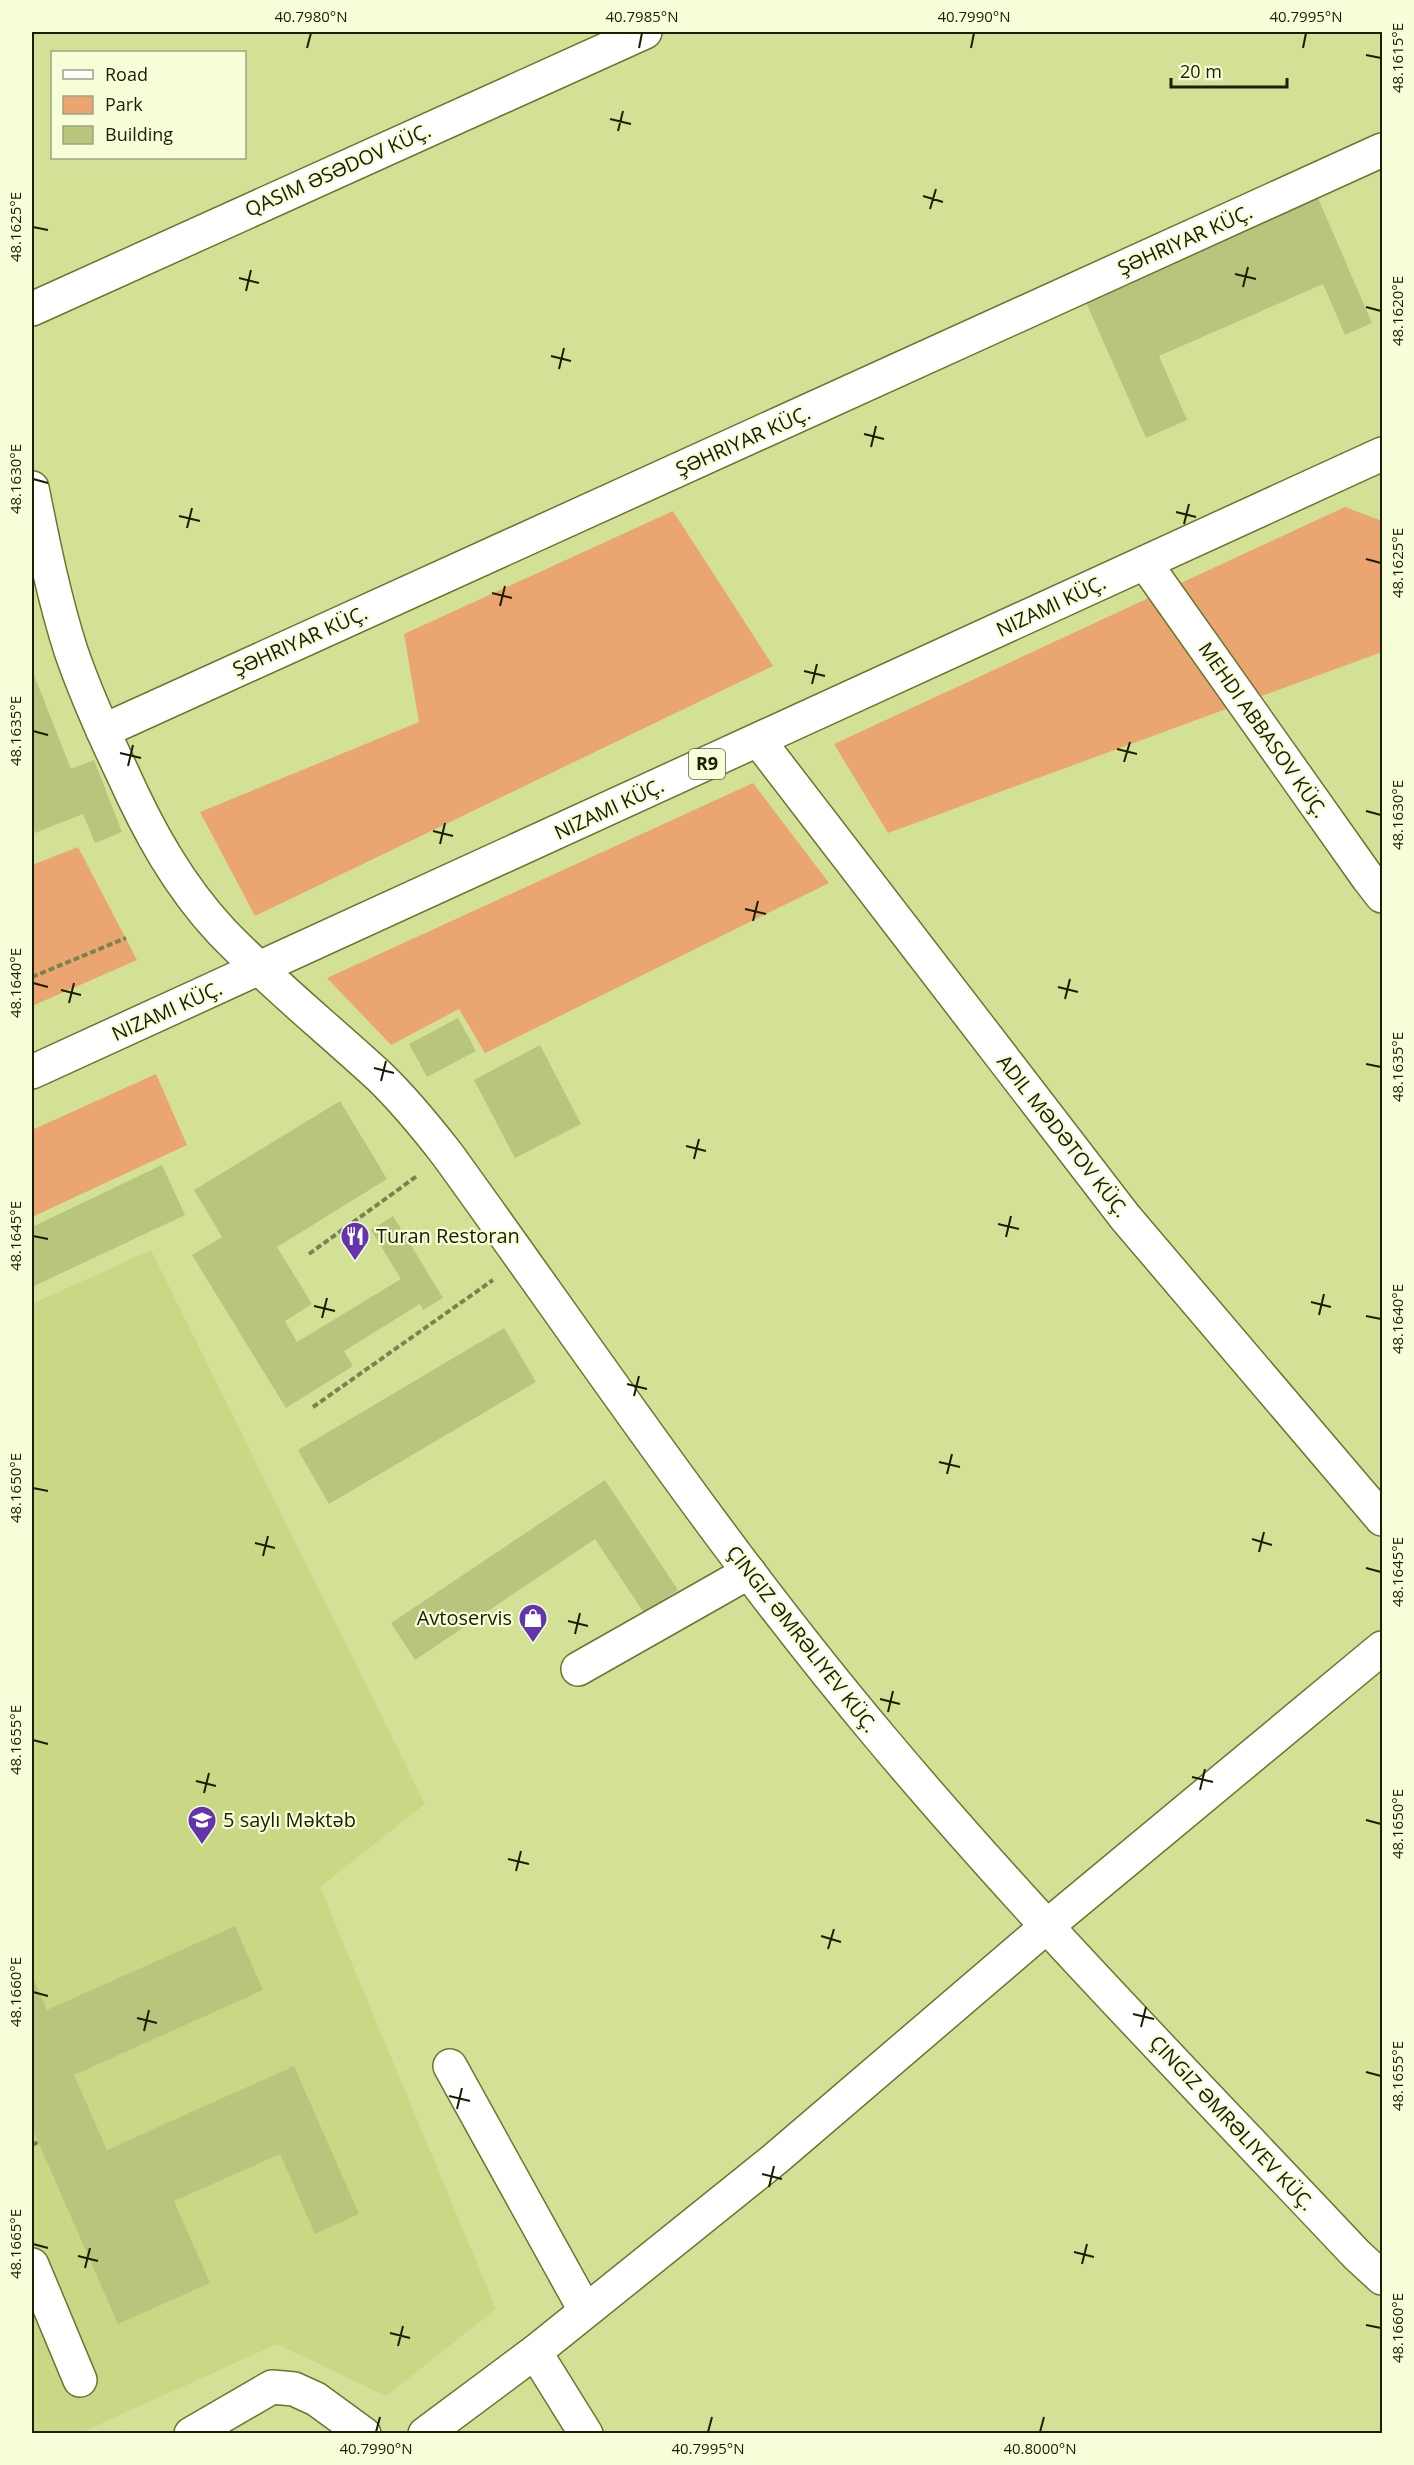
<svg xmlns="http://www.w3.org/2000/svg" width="1414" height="2465" viewBox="0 0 1414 2465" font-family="'Open Sans',sans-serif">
  <rect width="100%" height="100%" fill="#d3e197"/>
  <polygon fill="#cad886" points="151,1250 425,1804 320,1887 496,2309 386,2396 277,2344 80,2433 32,2433 32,1304"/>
  <g fill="#eba570">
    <polygon points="1345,507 1382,521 1382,652 888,833 834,744"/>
    <polygon points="673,511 773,666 255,916 200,812 419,722 404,634"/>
    <polygon points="753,783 829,883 485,1053 459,1009 391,1045 327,978"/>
    <polygon points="78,847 137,960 32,1006 32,865"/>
    <polygon points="156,1074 187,1145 32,1217 32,1130"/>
  </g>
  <g fill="#b8c57d">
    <polygon points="1314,189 1372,323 1345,335 1323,284 1159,356 1187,420 1146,438 1082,293"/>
    <polygon points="32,670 71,769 94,760 122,832 95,843 83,814 35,833 32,825"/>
    <polygon points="458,1018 476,1051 427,1077 409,1044"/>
    <polygon points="540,1045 581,1124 515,1158 474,1080"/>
    <polygon points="340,1101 387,1179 277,1247 312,1304 285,1321 297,1342 401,1279 371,1230 393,1216 443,1298 423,1310 420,1304 344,1351 353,1366 286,1408 192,1255 222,1237 194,1190"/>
    <polygon points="162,1165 185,1215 32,1287 32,1227"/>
    <polygon points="504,1328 536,1382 329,1504 298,1450"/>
    <polygon points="605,1480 678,1590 644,1613 595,1539 415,1660 391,1623"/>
    <polygon points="235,1926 263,1990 74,2075 107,2150 294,2066 359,2214 315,2234 280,2154 174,2201 210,2283 118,2324 32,2128 32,1975 47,2010"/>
  </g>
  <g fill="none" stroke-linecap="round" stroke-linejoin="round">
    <g stroke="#6b752e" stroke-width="36">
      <g id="minor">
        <polyline points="32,309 645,32"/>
        <path d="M32 488C43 543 54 598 71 651 85 692 103 732 122 772 148 830 178 885 222 932 271 983 327 1028 379 1076 404 1100 426 1127 447 1154 589 1350 724 1552 880 1737 1031 1917 1196 2084 1357 2255L1382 2278"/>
        <polyline points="1145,563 1368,878 1382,896"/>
        <polyline points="103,731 1382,150"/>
        <polyline points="759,741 1125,1217 1382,1519"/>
        <polyline points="578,1669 749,1572"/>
        <polyline points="450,2066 585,2310"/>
        <polyline points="32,2265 80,2380"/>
        <polyline points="535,2352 586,2434"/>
        <polyline points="191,2434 272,2387 294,2389 316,2399 364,2434"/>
        <polyline points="425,2434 535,2352 775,2159 1046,1927 1382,1648"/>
      </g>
    </g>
    <g stroke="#6b752e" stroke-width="36">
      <polyline id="highway" points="32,1072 1382,454"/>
    </g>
    <g stroke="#7a834f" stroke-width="4" stroke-dasharray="6 3" stroke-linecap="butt">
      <polyline points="32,977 126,938"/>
      <polyline points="309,1254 417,1176"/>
      <polyline points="313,1407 493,1280"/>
      <polyline points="32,2145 38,2142"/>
    </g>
    <use href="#minor" stroke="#fff" stroke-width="33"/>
    <use href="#highway" stroke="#fff" stroke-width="33"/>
  </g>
  <path fill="none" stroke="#1a1e02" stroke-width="2" d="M307 48 311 33M639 48 642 33M971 48 974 33M1303 48 1306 33M1366 55 1381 58M610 119 631 124M618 131 623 111M923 196 943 202M930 209 936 189M33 227 48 230M1235 274 1256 279M239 278 259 283M1243 287 1248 267M246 291 251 270M1366 307 1381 311M551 356 571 361M559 369 564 348M864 434 884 439M871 447 876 426M33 479 48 483M1176 512 1196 517M179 516 200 521M1184 524 1189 504M187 528 192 508M1366 559 1381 563M492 593 512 598M500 606 505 586M804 671 825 676M812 684 817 664M33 731 48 735M1117 749 1137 754M120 753 141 758M1124 762 1130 742M128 766 133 745M1366 811 1381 815M433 831 453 836M440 844 445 823M745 909 766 914M753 921 758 901M33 983 48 987M1058 987 1078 992M61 990 81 995M1065 999 1070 979M69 1003 74 983M1366 1064 1381 1067M374 1068 394 1073M381 1081 386 1061M686 1146 706 1151M694 1159 699 1139M998 1224 1019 1229M33 1236 48 1239M1006 1237 1011 1216M1311 1302 1331 1307M314 1306 335 1311M1319 1315 1324 1294M1366 1316 1381 1319M322 1318 327 1298M627 1384 647 1389M634 1396 639 1376M939 1462 960 1467M947 1474 952 1454M33 1488 48 1491M1252 1539 1272 1545M255 1543 275 1548M1259 1552 1264 1532M263 1556 268 1536M1366 1568 1381 1572M568 1621 588 1626M575 1634 580 1613M880 1699 900 1704M888 1712 893 1691M33 1740 48 1744M1192 1777 1213 1782M196 1781 216 1786M1200 1790 1205 1769M204 1793 209 1773M1366 1820 1381 1824M508 1859 529 1864M516 1871 521 1851M821 1936 841 1942M828 1949 834 1929M33 1992 48 1996M1133 2014 1154 2019M137 2018 157 2023M1141 2027 1146 2007M144 2031 149 2010M1366 2072 1381 2076M449 2096 470 2101M457 2109 462 2088M762 2174 782 2179M769 2187 774 2166M33 2244 48 2248M1074 2252 1094 2257M78 2256 98 2261M1082 2264 1087 2244M85 2268 90 2248M1366 2325 1381 2328M390 2333 410 2338M398 2346 403 2326M376 2432 380 2417M708 2432 712 2417M1040 2432 1044 2417"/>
  <defs>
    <g id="restaurant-pin" transform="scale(1.5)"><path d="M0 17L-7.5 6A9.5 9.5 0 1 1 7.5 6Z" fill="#6434ac" stroke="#f6fed9"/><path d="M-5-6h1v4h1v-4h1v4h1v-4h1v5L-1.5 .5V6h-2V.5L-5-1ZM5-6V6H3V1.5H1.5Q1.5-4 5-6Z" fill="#fff"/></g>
    <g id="shop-pin" transform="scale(1.5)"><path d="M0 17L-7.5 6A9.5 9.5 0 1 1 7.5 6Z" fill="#6434ac" stroke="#f6fed9"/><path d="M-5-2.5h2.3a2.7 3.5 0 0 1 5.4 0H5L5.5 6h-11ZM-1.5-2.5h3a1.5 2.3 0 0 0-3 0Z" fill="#fff"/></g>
    <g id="school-pin" transform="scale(1.5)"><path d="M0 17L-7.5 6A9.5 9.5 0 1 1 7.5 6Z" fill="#6434ac" stroke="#f6fed9"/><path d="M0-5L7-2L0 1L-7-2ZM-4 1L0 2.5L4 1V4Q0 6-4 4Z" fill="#fff"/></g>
  </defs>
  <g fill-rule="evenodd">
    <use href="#restaurant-pin" x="355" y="1236"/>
    <use href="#shop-pin" x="533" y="1618"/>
    <use href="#school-pin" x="202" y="1820"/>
  </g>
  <g text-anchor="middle" stroke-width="4.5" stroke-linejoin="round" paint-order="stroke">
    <rect fill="#f6fed9" stroke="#5c6142" stroke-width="1.5" x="689" y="749" width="36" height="30" rx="4.5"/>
    <g font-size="18" font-weight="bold" fill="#1a1e02">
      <text x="707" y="770">R9</text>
    </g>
    <g font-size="20" fill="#1a1e02" stroke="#f6fed9">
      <text transform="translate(338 170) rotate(-24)" y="7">QASIM ƏSƏDOV KÜÇ.</text>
      <text transform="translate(1185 240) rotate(-24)" y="7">ŞƏHRIYAR KÜÇ.</text>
      <text transform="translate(743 441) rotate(-24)" y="7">ŞƏHRIYAR KÜÇ.</text>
      <text transform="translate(1051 606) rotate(-25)" y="7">NIZAMI KÜÇ.</text>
      <text transform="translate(300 641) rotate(-24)" y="7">ŞƏHRIYAR KÜÇ.</text>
      <text transform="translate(1263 730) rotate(55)" y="7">MEHDI ABBASOV KÜÇ.</text>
      <text transform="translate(609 809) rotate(-25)" y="7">NIZAMI KÜÇ.</text>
      <text transform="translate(167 1011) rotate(-24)" y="7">NIZAMI KÜÇ.</text>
      <text transform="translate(1063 1136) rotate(52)" y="7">ADIL MƏDƏTOV KÜÇ.</text>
      <text transform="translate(802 1639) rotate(52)" y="7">ÇINGIZ ƏMRƏLIYEV KÜÇ.</text>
      <text transform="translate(1232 2123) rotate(47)" y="7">ÇINGIZ ƏMRƏLIYEV KÜÇ.</text>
    </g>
    <g font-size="20" fill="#1a1e02" stroke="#f6fed9" text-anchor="start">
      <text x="376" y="1243">Turan Restoran</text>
      <text x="512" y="1625" text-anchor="end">Avtoservis</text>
      <text x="223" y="1827">5 saylı Məktəb</text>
    </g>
  </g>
  <rect width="1414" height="2465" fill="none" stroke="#f6fed9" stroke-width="66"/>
  <rect x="51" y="51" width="195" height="108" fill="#f6fed9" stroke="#9ea483" stroke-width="1.5"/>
  <rect x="63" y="70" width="30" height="9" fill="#ffffff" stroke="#9ea483" stroke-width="1.5"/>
  <text x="105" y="81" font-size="18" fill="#1a1e02">Road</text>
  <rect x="63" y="96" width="30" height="18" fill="#eba570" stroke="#9ea483" stroke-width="1.5"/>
  <text x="105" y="111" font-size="18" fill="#1a1e02">Park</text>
  <rect x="63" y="126" width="30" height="18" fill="#b8c57d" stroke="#9ea483" stroke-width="1.5"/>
  <text x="105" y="141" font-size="18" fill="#1a1e02">Building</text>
  <path d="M1171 78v9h116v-9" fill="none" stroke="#1a1e02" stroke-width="3"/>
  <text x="1180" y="78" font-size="18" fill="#1a1e02" stroke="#f6fed9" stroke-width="4.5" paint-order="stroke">20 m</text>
  <rect x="33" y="33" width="1348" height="2399" fill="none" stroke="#1a1e02" stroke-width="2"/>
  <g font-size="15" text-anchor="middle" fill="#1a1e02">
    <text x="311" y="22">40.7980°N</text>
    <text x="642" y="22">40.7985°N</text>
    <text x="974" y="22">40.7990°N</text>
    <text x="1306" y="22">40.7995°N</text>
    <text transform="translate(1398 58) rotate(-90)" y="5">48.1615°E</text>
    <text transform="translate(16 227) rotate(-90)" y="5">48.1625°E</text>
    <text transform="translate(1398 311) rotate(-90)" y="5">48.1620°E</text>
    <text transform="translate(16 479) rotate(-90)" y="5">48.1630°E</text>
    <text transform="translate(1398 563) rotate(-90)" y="5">48.1625°E</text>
    <text transform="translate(16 731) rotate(-90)" y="5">48.1635°E</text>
    <text transform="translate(1398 815) rotate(-90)" y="5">48.1630°E</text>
    <text transform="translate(16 983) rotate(-90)" y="5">48.1640°E</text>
    <text transform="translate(1398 1067) rotate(-90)" y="5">48.1635°E</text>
    <text transform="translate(16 1236) rotate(-90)" y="5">48.1645°E</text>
    <text transform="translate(1398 1319) rotate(-90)" y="5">48.1640°E</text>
    <text transform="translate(16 1488) rotate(-90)" y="5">48.1650°E</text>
    <text transform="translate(1398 1572) rotate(-90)" y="5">48.1645°E</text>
    <text transform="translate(16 1740) rotate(-90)" y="5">48.1655°E</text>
    <text transform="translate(1398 1824) rotate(-90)" y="5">48.1650°E</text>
    <text transform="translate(16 1992) rotate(-90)" y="5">48.1660°E</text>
    <text transform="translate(1398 2076) rotate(-90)" y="5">48.1655°E</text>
    <text transform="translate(16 2244) rotate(-90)" y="5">48.1665°E</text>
    <text transform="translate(1398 2328) rotate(-90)" y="5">48.1660°E</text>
    <text x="376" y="2454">40.7990°N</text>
    <text x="708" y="2454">40.7995°N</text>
    <text x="1040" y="2454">40.8000°N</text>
  </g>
</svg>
